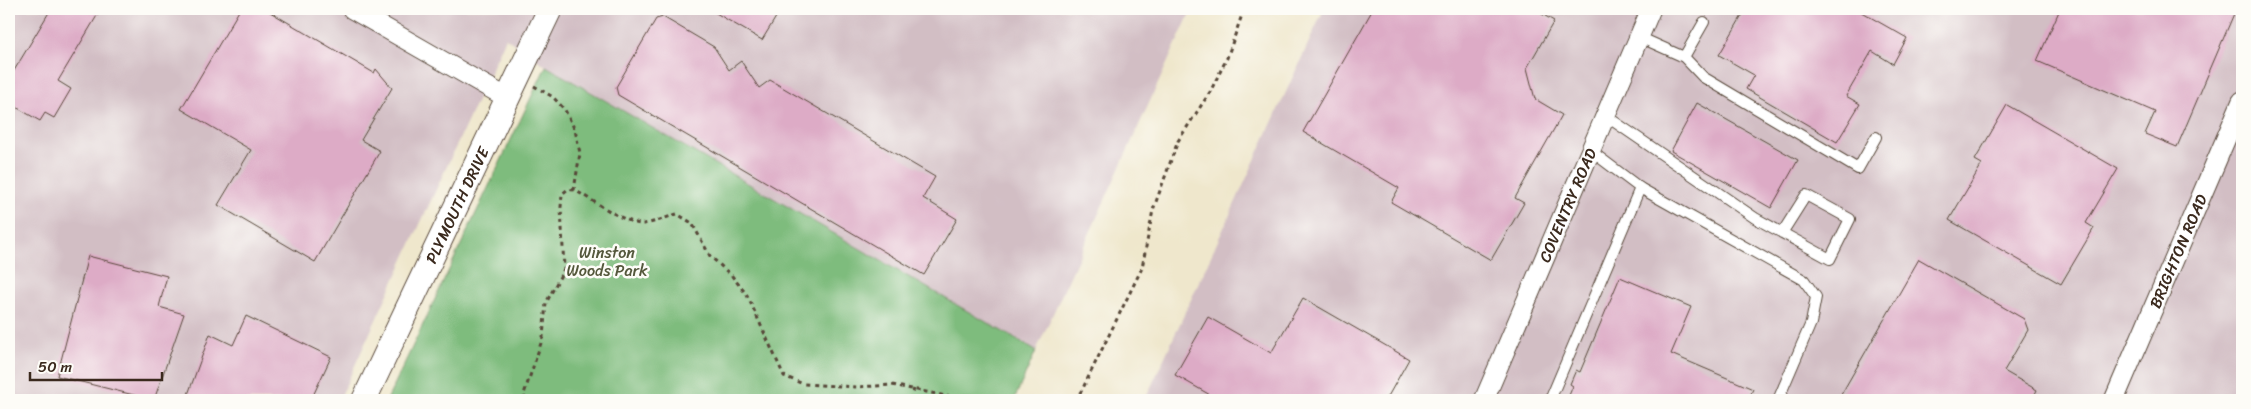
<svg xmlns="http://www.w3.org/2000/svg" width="2251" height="409" viewBox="0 0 2251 409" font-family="Sriracha,sans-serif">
  <rect width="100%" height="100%" fill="#fdfcf7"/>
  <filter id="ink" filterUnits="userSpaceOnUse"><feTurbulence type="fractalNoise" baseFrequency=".02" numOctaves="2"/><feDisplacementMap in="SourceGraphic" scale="10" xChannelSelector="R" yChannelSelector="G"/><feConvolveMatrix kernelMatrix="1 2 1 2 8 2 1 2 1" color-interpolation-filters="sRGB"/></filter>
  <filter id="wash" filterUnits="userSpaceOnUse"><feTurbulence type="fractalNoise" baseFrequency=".0096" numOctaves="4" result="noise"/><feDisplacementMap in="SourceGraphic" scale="20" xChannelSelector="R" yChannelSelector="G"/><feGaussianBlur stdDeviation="1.12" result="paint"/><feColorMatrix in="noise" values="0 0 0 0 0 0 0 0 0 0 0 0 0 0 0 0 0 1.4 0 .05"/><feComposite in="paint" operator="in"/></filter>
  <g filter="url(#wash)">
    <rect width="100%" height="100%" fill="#efe7cc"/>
    <g fill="#d2bec4">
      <polygon points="9,9 1192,9 1036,351 546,66 506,38 339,400 9,400"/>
      <polygon points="1324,9 2242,9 2242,400 1145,400"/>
    </g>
    <polygon fill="#7ebc7d" stroke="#5c734e" points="546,66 1036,351 1014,400 387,400"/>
    <g id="blocks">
      <g fill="#ddabc6">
        <polygon points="51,9 101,9 58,81 71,89 54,118 45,113 40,121 9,103 14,94 9,91 9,79"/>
        <polygon points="240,9 265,9 374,73 376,69 392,88 361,140 380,151 315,262 218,205 251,150 181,109"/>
        <polygon points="709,9 781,9 762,40"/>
        <polygon points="1373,9 1533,9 1554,21 1527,68 1535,99 1562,115 1515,198 1524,203 1491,260 1391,202 1399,188 1303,132"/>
        <polygon points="1746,9 1856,9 1907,38 1893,64 1872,51 1846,96 1860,104 1837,142 1746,89 1754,75 1719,55"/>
        <polygon points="2060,9 2236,9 2177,147 2145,134 2155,112 2037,61"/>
        <polygon points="663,17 714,47 729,70 741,61 759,88 770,80 935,177 923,198 957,219 924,275 618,95 616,87 656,19"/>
        <polygon points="1697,103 1798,160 1771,208 1671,151"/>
        <polygon points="2007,105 2118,169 2086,223 2094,228 2061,284 1949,220 1982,164 1975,160"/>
        <polygon points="88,256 167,276 159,307 184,314 154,400 57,376"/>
        <polygon points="1919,259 2024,319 2028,330 2004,371 2037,390 2032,400 1838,400"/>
        <polygon points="1620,277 1691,307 1671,354 1753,389 1748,400 1567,400 1573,386 1570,384 1576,370 1580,372"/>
        <polygon points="1303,298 1409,359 1386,400 1219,400 1175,375 1208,317 1271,353"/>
        <polygon points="246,316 331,357 311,400 186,400 210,334 233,345"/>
      </g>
    </g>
  </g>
  <g filter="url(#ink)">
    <use href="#blocks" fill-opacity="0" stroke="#564638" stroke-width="1"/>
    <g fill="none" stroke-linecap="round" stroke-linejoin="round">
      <g stroke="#564638" stroke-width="12">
        <g id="service">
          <polyline points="1639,37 1684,57 1703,77 1858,169 1876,137"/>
          <polyline points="1684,57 1704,22"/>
          <polyline points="1606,116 1755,218 1830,259 1850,219 1806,195 1782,233"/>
          <polyline points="1591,151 1640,188"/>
          <polyline points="1550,400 1640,188 1804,280 1816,297 1811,323 1778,400"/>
        </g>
      </g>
      <g stroke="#564638" stroke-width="21">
        <g id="minor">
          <polyline points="352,9 509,99"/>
          <path id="s1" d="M1484 400 1651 9"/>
          <path id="s2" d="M2114 400 2242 101"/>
        </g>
      </g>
      <g stroke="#564638" stroke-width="26">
        <g id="tertiary">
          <path id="s3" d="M364 400 550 9"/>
        </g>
      </g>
      <g stroke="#564638" stroke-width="3" stroke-dasharray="4 4" stroke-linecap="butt">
        <path d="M534 86 553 97 565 110 575 130 580 153 574 190C590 198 627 225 643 224 654 223 667 217 677 214L692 223 710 256 732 276 747 295 784 376 803 384 857 387 892 385 966 400"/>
        <polyline points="525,400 524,394 543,337 546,303 564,269 561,207 562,194 568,189 573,190"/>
        <polyline points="910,400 914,389"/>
        <polyline points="1075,400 1082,390 1142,268 1153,210 1178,141 1210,92 1227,58 1244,9"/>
      </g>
      <use href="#service" stroke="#fff" stroke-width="10"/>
      <use href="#minor" stroke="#fff" stroke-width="19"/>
      <use href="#tertiary" stroke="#fff" stroke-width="24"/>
    </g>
  </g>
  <g text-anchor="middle" stroke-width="5" stroke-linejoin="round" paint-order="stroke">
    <g font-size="16" fill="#3b2a1e" stroke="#fdfcf7">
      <text dy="6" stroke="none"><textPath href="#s3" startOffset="216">PLYMOUTH DRIVE</textPath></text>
      <text dy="6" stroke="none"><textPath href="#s1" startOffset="212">COVENTRY ROAD</textPath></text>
      <text dy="6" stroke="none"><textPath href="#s2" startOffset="162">BRIGHTON ROAD</textPath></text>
    </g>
    <g font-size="16" fill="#54573b" stroke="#fdfcf7">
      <text x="607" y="258">Winston<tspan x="607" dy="18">Woods Park</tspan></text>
    </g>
  </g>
  <rect width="2251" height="409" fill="none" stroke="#fdfcf7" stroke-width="30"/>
  <path d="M30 372v8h132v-8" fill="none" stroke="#3b2a1e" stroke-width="2.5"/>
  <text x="38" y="372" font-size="15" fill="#3b2a1e" stroke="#fdfcf7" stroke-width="4" paint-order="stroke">50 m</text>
</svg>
